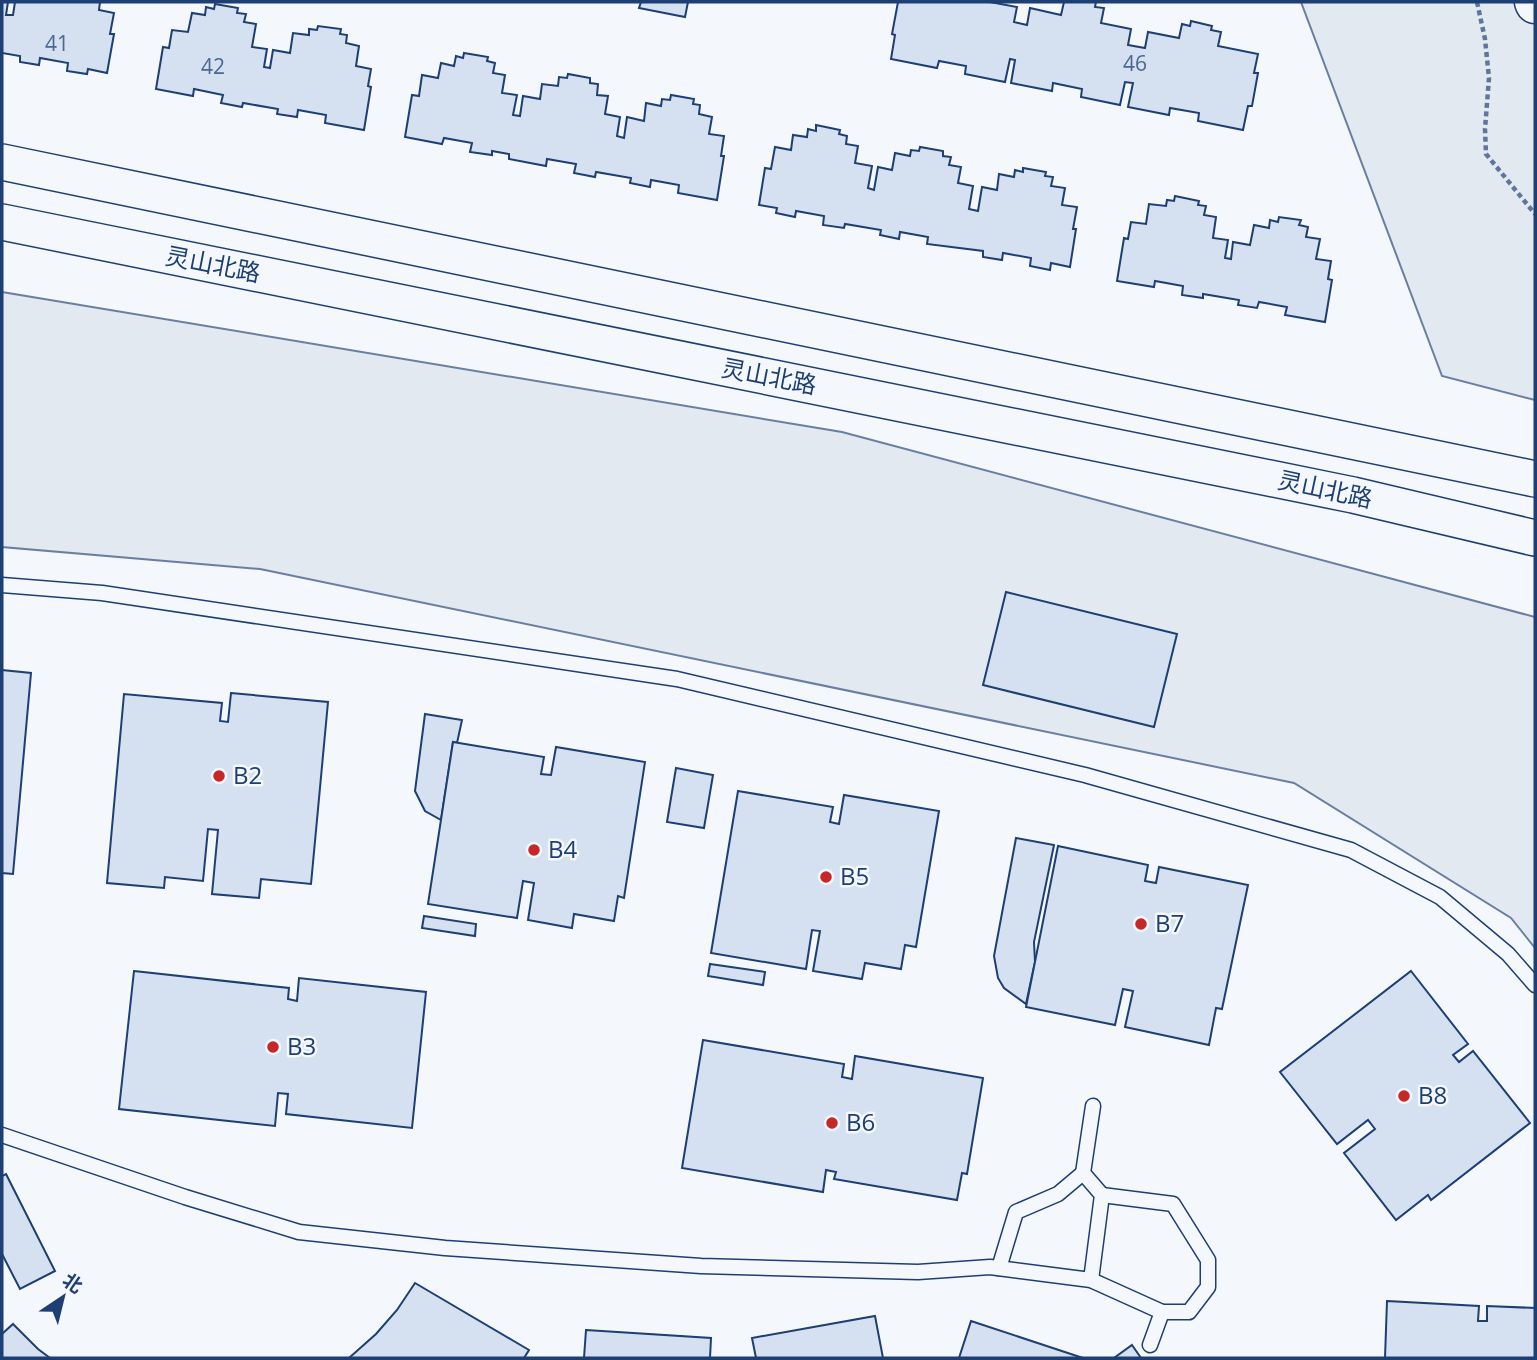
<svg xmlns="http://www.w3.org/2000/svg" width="1537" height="1360" viewBox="0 0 1537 1360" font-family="'Open Sans','Noto Sans SC',sans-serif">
  <rect width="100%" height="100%" fill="#f4f7fb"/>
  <g fill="#e3e9f0" stroke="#687fa3" stroke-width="2">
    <polygon points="1301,2 1535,2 1535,400 1442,376"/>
    <polygon points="2,292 842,432 1535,617 1535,948 1511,918 1294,783 260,569 2,547"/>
  </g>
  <g fill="#d5e0f0" stroke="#1d3f73" stroke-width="2">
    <polygon points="2,2 8,2 6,15 13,15 15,2 100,2 99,10 114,13 110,34 114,34 107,73 88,69 87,74 67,71 68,63 40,58 39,65 20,62 20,56 2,53"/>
    <polygon points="641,2 688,2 685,17 639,8"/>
    <polygon points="898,2 990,2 1017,7 1014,22 1027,25 1030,8 1061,15 1064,2 1096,2 1095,7 1104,8 1101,23 1131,29 1128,45 1145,48 1148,32 1179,38 1182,24 1190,26 1191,21 1212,26 1211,30 1221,32 1218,46 1258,54 1254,73 1258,73 1252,106 1248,106 1243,130 1198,121 1199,113 1170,108 1169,115 1128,107 1133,83 1125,82 1120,105 1081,97 1082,89 1053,83 1052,91 1011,83 1015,60 1010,59 1005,82 965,74 966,66 939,61 937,68 891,59 895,35 892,34"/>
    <polygon points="215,4 238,8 237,13 246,14 244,22 256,24 252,47 267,49 264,67 270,68 273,50 290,53 293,33 309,35 309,29 317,30 318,26 341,29 340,34 347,35 346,43 359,46 356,66 371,69 368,86 371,87 364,130 325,123 326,115 298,110 297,117 277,114 278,109 243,103 242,107 221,103 223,95 194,89 193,96 156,89 163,47 169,48 172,30 188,32 192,13 205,15 206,7 214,9"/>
    <polygon points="464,53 488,57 487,61 495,63 493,73 505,75 502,93 517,95 513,115 520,116 523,96 540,99 542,84 558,86 559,77 567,78 568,74 590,78 590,83 598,84 597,95 608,96 605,114 620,117 617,136 624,138 627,117 644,121 646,103 661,106 662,99 670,100 671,95 694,99 693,104 700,105 699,114 712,117 709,134 724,136 721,156 724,156 717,200 678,193 679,185 651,180 650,187 630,183 631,178 596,172 595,177 574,173 576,164 547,159 546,166 509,159 509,154 492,151 492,155 470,152 472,143 444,138 442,144 405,137 412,95 419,96 422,75 438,78 441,63 454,66 456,56 463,58"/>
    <polygon points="816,125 840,130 839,134 847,136 846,144 858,146 855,163 872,166 868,188 874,190 878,167 892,170 895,153 910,156 911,150 919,151 920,147 943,151 943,156 951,157 949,165 961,167 958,183 973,186 969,209 978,211 982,187 997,190 999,174 1014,177 1015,170 1023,172 1023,168 1046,172 1045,176 1053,177 1051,186 1065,188 1062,205 1077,207 1073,229 1076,229 1070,267 1051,263 1050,270 1030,266 1031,258 1003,253 1002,260 983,257 983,251 927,244 928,237 900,232 899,239 880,235 881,230 845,224 844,228 823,225 824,216 796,211 795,217 776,213 777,208 759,205 765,168 771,169 775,147 791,150 793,135 807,137 808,129 816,131"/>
    <polygon points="1175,196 1199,201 1198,205 1206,206 1204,215 1216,217 1213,238 1228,240 1225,258 1231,259 1233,242 1250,245 1254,225 1269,228 1270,220 1278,222 1279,217 1301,220 1299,225 1308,227 1306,237 1320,239 1316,259 1331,261 1328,279 1332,280 1325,322 1285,315 1287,307 1259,302 1257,308 1238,305 1239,300 1203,294 1203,298 1182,295 1183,286 1155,281 1154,287 1117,281 1124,238 1128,239 1131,222 1146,224 1149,204 1166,206 1167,200 1174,201"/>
    <polygon points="1006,592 1177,634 1154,727 983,685"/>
    <polygon points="2,670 31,673 13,874 2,873"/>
    <polygon points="231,693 328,702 311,884 261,879 259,898 212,894 218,830 208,829 203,881 165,877 164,888 107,883 124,694 222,703 220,721 228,722"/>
    <polygon points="425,714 462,720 457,743 453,742 441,820 425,811 415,791"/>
    <polygon points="453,742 544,757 541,774 551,775 556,747 645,762 624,898 618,896 614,921 574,914 572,928 528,920 534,883 523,881 517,918 428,904"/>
    <polygon points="676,768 713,775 704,828 667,822"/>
    <polygon points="738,791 833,807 830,822 839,824 844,795 939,811 916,947 905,945 901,969 865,963 862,979 813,971 820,931 812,930 806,969 711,953"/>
    <polygon points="1016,838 1054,845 1034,942 1035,962 1026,1004 1004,988 998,978 994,956"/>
    <polygon points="1058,846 1148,865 1145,881 1156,883 1159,867 1248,885 1222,1009 1216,1008 1209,1045 1125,1027 1133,991 1123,989 1115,1025 1026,1007"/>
    <polygon points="424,916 476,924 475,936 422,928"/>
    <polygon points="710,964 765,972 763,985 708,976"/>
    <polygon points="134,971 289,988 288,999 297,1001 299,978 426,992 412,1128 286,1114 288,1094 278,1093 275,1126 119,1109"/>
    <polygon points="1411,971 1468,1044 1453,1055 1459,1062 1473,1051 1530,1123 1431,1200 1428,1195 1396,1220 1344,1153 1375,1129 1368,1120 1337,1144 1280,1072"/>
    <polygon points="703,1040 844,1064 842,1077 852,1079 855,1056 983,1078 967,1174 962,1173 957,1200 834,1179 836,1172 826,1170 823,1192 682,1168"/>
    <polygon points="6,1174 55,1271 20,1289 2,1254 2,1176"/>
    <polygon points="415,1283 529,1350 524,1358 349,1358 376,1334 397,1310"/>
    <polygon points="1387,1301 1479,1306 1478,1321 1487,1321 1487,1306 1535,1308 1535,1358 1385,1358"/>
    <polygon points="875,1316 883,1358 756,1358 752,1338"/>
    <polygon points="971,1321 1083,1358 959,1358"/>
    <polygon points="13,1324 38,1349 50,1358 2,1358 2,1334"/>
    <polygon points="586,1330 711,1338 710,1358 584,1358"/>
    <polygon points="1132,1345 1141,1358 1114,1358"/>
  </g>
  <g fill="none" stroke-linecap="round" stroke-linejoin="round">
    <g stroke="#1d3f73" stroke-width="17">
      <g id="service">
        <polyline points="2,585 102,593 677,679 1085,775 1351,850 1440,897 1508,954 1535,985"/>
        <polyline points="2,1135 185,1197 299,1232 445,1248 701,1266 918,1272 990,1267 1091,1280 1162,1312 1150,1345"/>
        <polyline points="1102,1195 1173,1204 1208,1260 1208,1287 1189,1312 1162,1312"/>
        <polyline points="999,1268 1016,1212 1058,1194 1083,1173"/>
        <polyline points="1091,1280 1102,1195 1083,1173 1093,1106"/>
      </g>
    </g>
    <g stroke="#1d3f73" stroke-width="38">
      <g id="tertiary">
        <polyline points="2,162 1535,479"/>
        <polyline points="2,222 1353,495 1535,538"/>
      </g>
    </g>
    <g stroke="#1d3f73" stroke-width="41">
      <polyline id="secondary" points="1534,2 1535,4"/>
    </g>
    <polyline stroke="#5e769c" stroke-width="4.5" stroke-dasharray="5 3.5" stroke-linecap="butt" points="1477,2 1485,39 1489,78 1485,129 1486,154 1535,214"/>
    <use href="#service" stroke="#f4f7fb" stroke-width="14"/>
    <use href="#tertiary" stroke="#f4f7fb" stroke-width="35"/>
    <use href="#secondary" stroke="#f4f7fb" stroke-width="38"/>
  </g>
  <g fill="#c62828" stroke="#f4f7fb" stroke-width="2.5">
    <circle cx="219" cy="776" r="7"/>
    <circle cx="534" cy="850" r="7"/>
    <circle cx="826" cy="877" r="7"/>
    <circle cx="1141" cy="924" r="7"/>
    <circle cx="273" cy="1047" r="7"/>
    <circle cx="1404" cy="1096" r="7"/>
    <circle cx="832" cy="1123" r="7"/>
  </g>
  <g text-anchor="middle" stroke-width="5" stroke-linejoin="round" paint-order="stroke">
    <g font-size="21" fill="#4b6792">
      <text x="57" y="51">41</text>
      <text x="1135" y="71">46</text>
      <text x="213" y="74">42</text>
    </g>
    <g font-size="24" fill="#1d3f73" stroke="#f4f7fb">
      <text transform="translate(213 265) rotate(11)" y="8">灵山北路</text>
      <text transform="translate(769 377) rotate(11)" y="8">灵山北路</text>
      <text transform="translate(1325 490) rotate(12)" y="8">灵山北路</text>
    </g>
    <g font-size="24" fill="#1d3f73" stroke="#f4f7fb" text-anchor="start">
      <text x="233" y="784">B2</text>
      <text x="548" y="858">B4</text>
      <text x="840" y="885">B5</text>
      <text x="1155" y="932">B7</text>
      <text x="287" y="1055">B3</text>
      <text x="1418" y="1104">B8</text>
      <text x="846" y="1131">B6</text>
    </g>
  </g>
  <rect width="1537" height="1360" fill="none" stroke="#1d3f73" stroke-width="7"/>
  <g transform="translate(63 1297) rotate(35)" stroke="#f4f7fb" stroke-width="5" paint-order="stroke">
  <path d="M0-5L12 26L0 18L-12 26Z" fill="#1d3f73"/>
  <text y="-10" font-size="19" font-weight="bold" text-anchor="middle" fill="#1d3f73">北</text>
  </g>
</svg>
